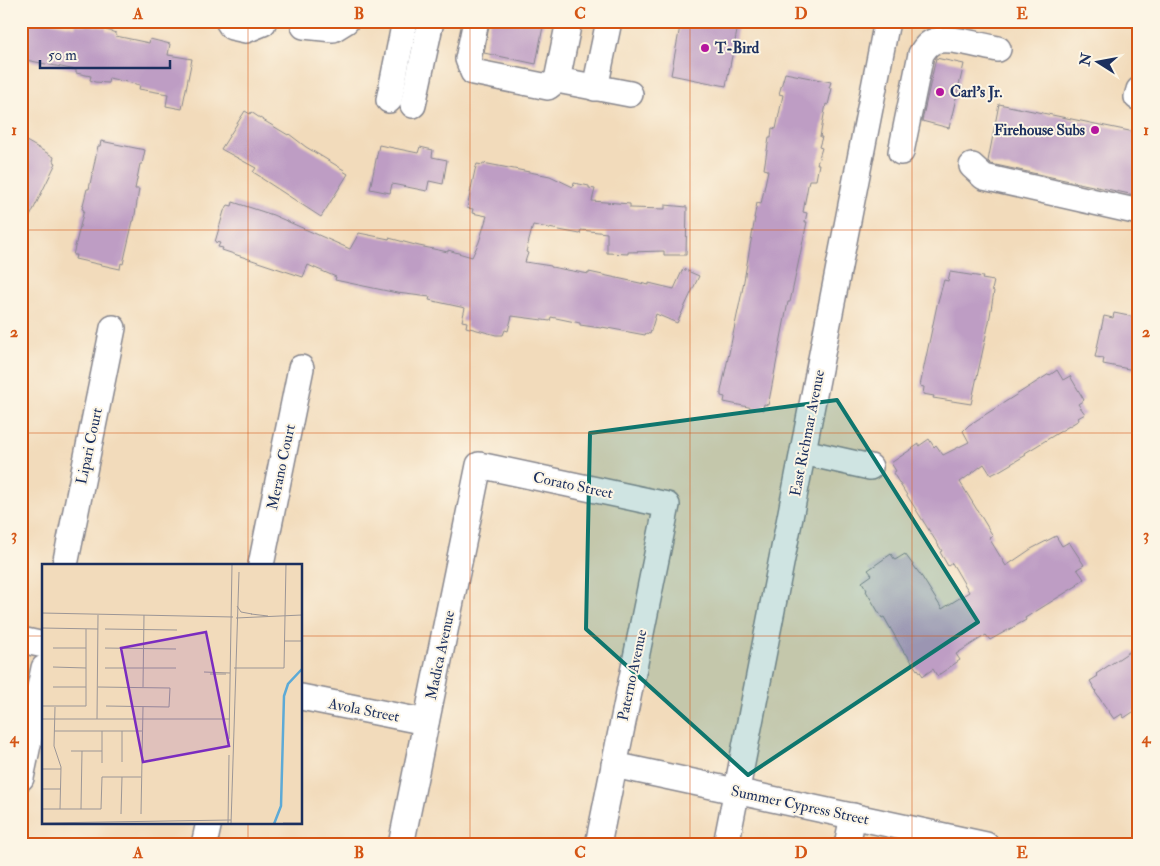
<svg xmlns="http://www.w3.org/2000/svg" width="1160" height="866" viewBox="0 0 1160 866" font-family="'IM FELL Double Pica',serif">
  <rect width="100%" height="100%" fill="#fcf5e5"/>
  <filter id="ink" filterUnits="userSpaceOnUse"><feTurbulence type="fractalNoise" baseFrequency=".02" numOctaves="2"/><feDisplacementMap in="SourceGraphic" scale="10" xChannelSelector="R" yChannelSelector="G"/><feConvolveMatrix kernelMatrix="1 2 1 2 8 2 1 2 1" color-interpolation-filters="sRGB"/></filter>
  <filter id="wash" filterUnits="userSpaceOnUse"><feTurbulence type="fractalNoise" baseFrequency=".0096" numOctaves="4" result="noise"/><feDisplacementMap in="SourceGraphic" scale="20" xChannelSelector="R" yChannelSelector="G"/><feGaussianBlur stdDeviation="1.12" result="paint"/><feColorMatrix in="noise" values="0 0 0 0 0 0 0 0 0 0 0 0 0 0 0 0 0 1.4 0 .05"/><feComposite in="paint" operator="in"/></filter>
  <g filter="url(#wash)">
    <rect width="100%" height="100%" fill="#f2dbbb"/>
    <g id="blocks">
      <g fill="#be9dc4">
        <polygon points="21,21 45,21 75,27 76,24 85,26 86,24 106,28 106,30 116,33 116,36 149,43 150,39 170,44 168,55 192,59 182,109 166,106 168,94 139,89 140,85 109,78 108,83 95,82 90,80 91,76 76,73 76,70 21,59"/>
        <polygon points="490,21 544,21 536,64 484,53"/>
        <polygon points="681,21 739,21 726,86 671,75"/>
        <polygon points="936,58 964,64 949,128 922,121"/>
        <polygon points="785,73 831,82 829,88 832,88 828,105 826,104 820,137 822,137 819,147 822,148 817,164 819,164 816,180 809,180 803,212 807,213 805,222 807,222 790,302 788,302 769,401 768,405 764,404 763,410 724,402 725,397 721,396 721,391 742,292 755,218 754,218 757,203 761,204 768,170 764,169 769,138 771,138 772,128 776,129 783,95 779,94"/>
        <polygon points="999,104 1139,133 1139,196 991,164 988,161"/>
        <polygon points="245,111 250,114 251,112 263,120 288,135 289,134 306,147 344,170 343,171 348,174 321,217 261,178 261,177 253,172 256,168 221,149"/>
        <polygon points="21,138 54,157 53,161 56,163 21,235"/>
        <polygon points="101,141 145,150 142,164 140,164 135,189 139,189 134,221 133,221 123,264 121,263 120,269 75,259 76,255 73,255 84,210 82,209 87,189 89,189 98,146 100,146"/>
        <polygon points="379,145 418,153 420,147 433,150 432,157 447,160 443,184 429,181 427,191 392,184 390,193 370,189"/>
        <polygon points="483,163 550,176 573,187 574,183 589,186 589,188 595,189 592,201 630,204 630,208 665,209 665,205 687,207 686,255 664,255 664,251 628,252 628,254 607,253 607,233 581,230 580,234 533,225 526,252 528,253 525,262 551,266 551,267 589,274 589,272 649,285 649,283 674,289 683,269 699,276 677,323 656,314 650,334 646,333 645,335 602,327 601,328 580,325 580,323 551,317 550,321 512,316 508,331 505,330 503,335 496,335 466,327 467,322 462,321 465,308 429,300 430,297 397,293 335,280 336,277 308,265 303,277 222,250 223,248 218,247 220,243 215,242 224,211 228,205 232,206 233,202 273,215 350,249 359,233 389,239 389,238 419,246 448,252 448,250 472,257 479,242 487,216 472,213 473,209 467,208 475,170 477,164 483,165"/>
        <polygon points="950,272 983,277 982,279 994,281 992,290 994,291 989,322 971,404 933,398 934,396 923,394 924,387 920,386 937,305 944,280 948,281"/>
        <polygon points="1114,313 1139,318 1139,366 1135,365 1134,370 1103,364 1104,358 1095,357 1104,316 1113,318"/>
        <polygon points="1057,370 1063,380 1070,376 1084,400 1078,404 1085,414 1078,418 1079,420 1025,453 1026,455 999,471 991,475 984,464 960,482 993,536 989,538 1006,566 1031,549 1056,536 1062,546 1069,542 1084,565 1077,569 1084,579 1077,584 1078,585 1025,618 1026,620 990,640 986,635 956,654 960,660 937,676 933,669 923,676 918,669 917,670 906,653 905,654 884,617 882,618 866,591 867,590 862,582 872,575 868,570 891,554 895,560 905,554 922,577 942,609 969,592 952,563 948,566 940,552 942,551 937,543 893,473 896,471 891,463 919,444 919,446 929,439 934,447 936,445 943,455 969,442 963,431 969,425 1049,374 1050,375"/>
        <polygon points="1132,650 1139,655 1139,708 1124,718 1122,714 1114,719 1095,692 1096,691 1090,681 1098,676 1096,674"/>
      </g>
    </g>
  </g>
  <g filter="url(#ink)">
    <use href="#blocks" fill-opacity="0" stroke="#86858c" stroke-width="1"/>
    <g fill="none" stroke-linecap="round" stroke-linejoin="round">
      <g stroke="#86858c" stroke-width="28">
        <g id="minor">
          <polyline points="228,21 232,27 246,30 263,23 263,21"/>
          <polyline points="305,21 304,26 333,29 346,21"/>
          <polyline points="476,21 468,59 473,72 548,87 557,80 630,94"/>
          <polyline points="557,80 569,21"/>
          <polyline points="595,88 609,21"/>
          <polyline points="1137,97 1139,90"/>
          <polyline points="389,100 405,21"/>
          <polyline points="413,105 431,21"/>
          <path d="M901 152 921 54C925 48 928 43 935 41 950 36 981 46 998 49"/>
          <polyline points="972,166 984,177 1139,212"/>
          <polyline points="803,452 870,467"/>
          <polyline points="65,565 113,328"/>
          <polyline points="261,565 301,368"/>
          <polyline points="21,640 44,645"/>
          <polyline points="301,697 426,722"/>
          <polyline points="614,765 986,845"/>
          <polyline points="21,778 44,668"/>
          <polyline points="204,845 209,822"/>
          <polyline points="401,845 479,465 667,505 598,845"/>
          <polyline points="726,845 887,21"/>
          <polyline points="847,845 853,816"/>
        </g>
      </g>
      <use href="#minor" stroke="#fff" stroke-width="25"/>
    </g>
  </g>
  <path fill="#0f766e" fill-opacity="0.2" stroke="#0f766e" stroke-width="4" stroke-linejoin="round" d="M837 400 978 622 748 775 586 629 590 433Z"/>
  <path fill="none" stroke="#d45514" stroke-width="1" stroke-opacity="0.55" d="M248 21V565M470 21V845M690 21V845M912 21V845M21 230H1139M21 433H1139M21 636H44M301 636H1139M248 822V845"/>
  <g fill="#b5179e" stroke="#fcf5e5" stroke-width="2">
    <circle cx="705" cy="48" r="5"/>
    <circle cx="940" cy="92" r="5"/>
    <circle cx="1095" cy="130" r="5"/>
  </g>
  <g text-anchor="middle" stroke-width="4" stroke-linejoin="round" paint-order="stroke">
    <g font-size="15" font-weight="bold" fill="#1b2f5e" stroke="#fcf5e5" text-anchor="start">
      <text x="715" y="53">T-Bird</text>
      <text x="950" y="97">Carl's Jr.</text>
      <text x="1085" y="135" text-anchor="end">Firehouse Subs</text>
    </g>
    <g font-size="15" fill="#1b2f5e" stroke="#fcf5e5">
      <text transform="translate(807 433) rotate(-79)" y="5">East Richmar Avenue</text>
      <text transform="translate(89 446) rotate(-78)" y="5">Lipari Court</text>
      <text transform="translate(281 467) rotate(-78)" y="5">Merano Court</text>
      <text transform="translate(573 485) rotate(12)" y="5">Corato Street</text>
      <text transform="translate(440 655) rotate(-78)" y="5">Madica Avenue</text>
      <text transform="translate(632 675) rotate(-78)" y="5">Paterno Avenue</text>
      <text transform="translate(364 710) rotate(11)" y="5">Avola Street</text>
      <text transform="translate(800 805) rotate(12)" y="5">Summer Cypress Street</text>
    </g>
  </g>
  <g transform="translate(42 564)">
    <rect width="260" height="260" fill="#f2dbbb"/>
    <path fill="none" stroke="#5daad6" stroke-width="2.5" d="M232 260 239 242 242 132 246 120 260 105"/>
    <path fill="none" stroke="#9c9696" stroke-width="1" d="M195 42 199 48 210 50M0 49 191 53M209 50 226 52M194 54 260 51M0 64 56 65M63 65 135 66M243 77H260M11 84H44M63 84 134 85M11 103 44 104M63 104H134M192 104H242L244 0M162 108 188 109M168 110H184M11 123H44M56 123 128 124 127 143 64 142M101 123 102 51M0 142H44V65M13 143 12 182 19 203 18 245M0 155H188M55 155 56 51M12 167H100M187 175 190 1M29 187H60M80 198V167M60 199V167M0 205H19M0 225H19M0 245H59L60 213H99M39 245 40 187M79 250 80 213M99 250 101 143M0 259 189 256M241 259H260M186 260 187 191M189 260 197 8M190 260H215"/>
    <path fill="#7b2cbf" fill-opacity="0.15" stroke="#7b2cbf" stroke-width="2.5" d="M164 68 187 182 101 198 79 84Z"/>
    <rect width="260" height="260" fill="none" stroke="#1b2f5e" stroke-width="2.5"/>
  </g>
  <rect width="1160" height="866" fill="none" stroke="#fcf5e5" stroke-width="55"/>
  <g transform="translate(1098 62) rotate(281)" stroke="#fcf5e5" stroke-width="4" paint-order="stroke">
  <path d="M0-4L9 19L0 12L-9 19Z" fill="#1b2f5e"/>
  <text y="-8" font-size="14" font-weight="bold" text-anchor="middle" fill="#1b2f5e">N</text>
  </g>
  <path d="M40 60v8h130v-8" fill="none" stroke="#1b2f5e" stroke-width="2.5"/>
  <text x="48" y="60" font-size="15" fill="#1b2f5e" stroke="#fcf5e5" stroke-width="4" paint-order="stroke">50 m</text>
  <rect x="28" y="28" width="1104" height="810" fill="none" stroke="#d45514" stroke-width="2"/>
  <g font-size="16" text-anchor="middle" font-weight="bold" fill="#d45514">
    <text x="138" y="19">A</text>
    <text x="359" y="19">B</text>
    <text x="580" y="19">C</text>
    <text x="801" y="19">D</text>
    <text x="1022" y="19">E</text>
    <text x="14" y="135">1</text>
    <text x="1146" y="135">1</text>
    <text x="14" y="337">2</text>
    <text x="1146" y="337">2</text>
    <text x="14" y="540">3</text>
    <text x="1146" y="540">3</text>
    <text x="14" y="743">4</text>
    <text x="1146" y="743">4</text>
    <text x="138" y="858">A</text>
    <text x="359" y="858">B</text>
    <text x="580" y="858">C</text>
    <text x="801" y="858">D</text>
    <text x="1022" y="858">E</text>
  </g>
</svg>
